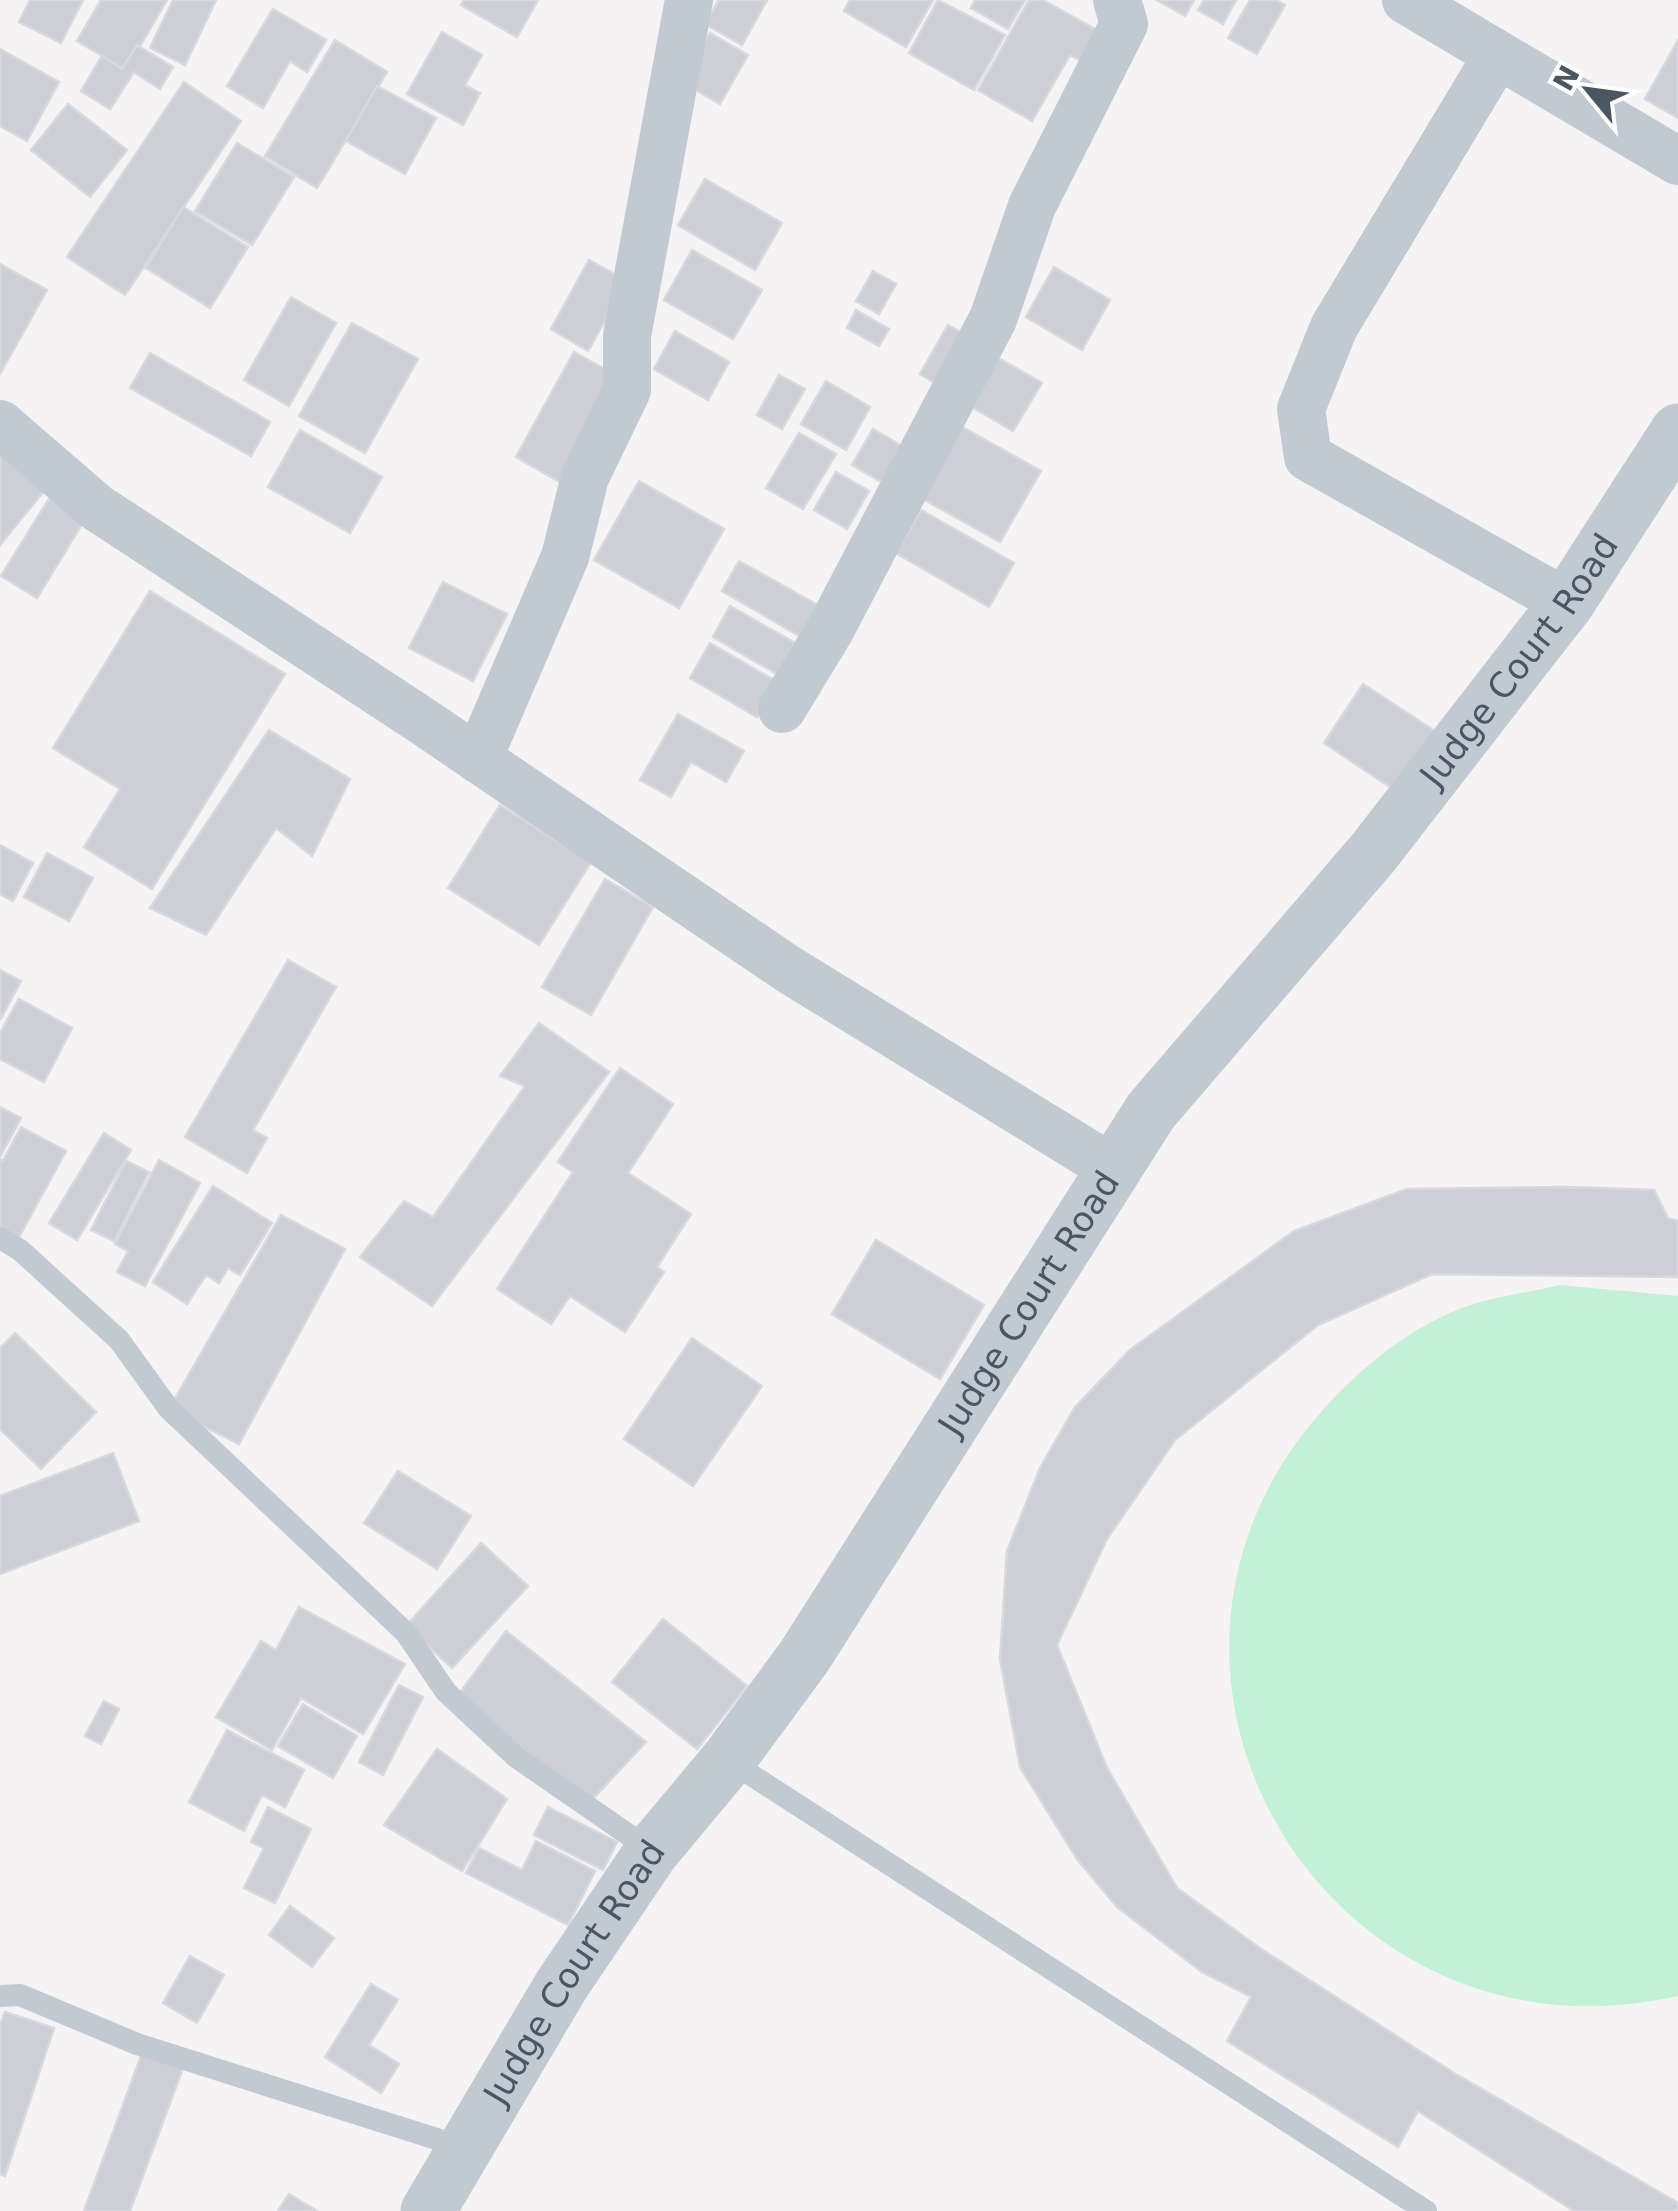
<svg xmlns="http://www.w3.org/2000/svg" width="1678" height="2211" viewBox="0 0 1678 2211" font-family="'DejaVu Sans',sans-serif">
  <rect width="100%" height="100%" fill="#f5f3f3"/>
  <path fill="#c3f1d5" d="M1560 1285 1678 1296V1996C1325 2076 1083 1666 1330 1402 1365 1365 1409 1329 1457 1310 1489 1297 1527 1293 1560 1285Z"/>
  <g fill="#cdcfd5" stroke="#d7d9de" stroke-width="2.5">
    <polygon points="30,0 83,0 61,43 19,22"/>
    <polygon points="101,0 167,0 126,70 77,41"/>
    <polygon points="173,0 216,0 185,65 150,48"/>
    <polygon points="464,0 538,0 517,37 461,5"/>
    <polygon points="719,0 767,0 742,45 705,24"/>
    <polygon points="850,0 933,0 906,47 844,11"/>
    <polygon points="938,0 1005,35 974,90 909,53"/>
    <polygon points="975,0 1025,0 1008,29 971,8"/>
    <polygon points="1029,0 1043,0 1109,37 1093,67 1070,55 1032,121 978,90"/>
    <polygon points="1157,0 1194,0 1185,16"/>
    <polygon points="1204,0 1236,0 1223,24 1198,10"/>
    <polygon points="1250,0 1276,0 1285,5 1257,54 1228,38"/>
    <polygon points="273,9 326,40 307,72 290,61 263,108 227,86"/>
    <polygon points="442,32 482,55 465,85 480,93 463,125 407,94"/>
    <polygon points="710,33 748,55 720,104 682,82"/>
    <polygon points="335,40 387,72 317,188 265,156"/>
    <polygon points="1678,40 1678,118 1645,99"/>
    <polygon points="137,45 173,67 160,89 134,72 110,109 81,91 102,56 122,69"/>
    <polygon points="0,49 59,82 27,141 0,126"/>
    <polygon points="184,82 241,121 125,295 67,257"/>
    <polygon points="377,86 436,118 405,174 346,141"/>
    <polygon points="68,104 127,150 90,197 31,150"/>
    <polygon points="237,143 294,177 252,245 195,211"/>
    <polygon points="705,179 782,223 755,270 678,225"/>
    <polygon points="183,207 248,247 210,308 146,268"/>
    <polygon points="692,250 762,290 733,339 664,300"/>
    <polygon points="589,260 627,281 588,351 551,329"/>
    <polygon points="0,264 47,290 0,374"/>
    <polygon points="1054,267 1110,300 1082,350 1026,317"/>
    <polygon points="873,271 896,284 879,314 856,301"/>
    <polygon points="291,297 336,323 289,406 244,380"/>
    <polygon points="856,310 889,329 879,346 847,328"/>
    <polygon points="352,323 418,359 365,453 299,416"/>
    <polygon points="948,325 976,341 947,390 920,374"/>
    <polygon points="675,331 729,362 708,400 654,369"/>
    <polygon points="574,352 624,380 565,485 516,457"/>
    <polygon points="988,352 1042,383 1013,431 960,400"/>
    <polygon points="150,353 270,422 251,456 130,388"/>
    <polygon points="779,375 805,389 782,429 757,415"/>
    <polygon points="826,381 870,407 846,450 801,424"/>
    <polygon points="957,424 1041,471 1000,542 916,495"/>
    <polygon points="873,429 912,452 892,488 852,465"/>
    <polygon points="300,430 382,477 350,533 268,487"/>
    <polygon points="799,433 836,454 803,509 766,488"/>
    <polygon points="0,444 49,485 0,545"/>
    <polygon points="836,472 869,491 847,529 814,510"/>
    <polygon points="639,481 724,529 679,608 594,560"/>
    <polygon points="52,494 87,516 37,598 1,576"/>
    <polygon points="921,510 1014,563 989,607 896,553"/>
    <polygon points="739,561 821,607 803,638 722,591"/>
    <polygon points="443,582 507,614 473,681 409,648"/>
    <polygon points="150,591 285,674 152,889 84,847 120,789 53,748"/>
    <polygon points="730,606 795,643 777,674 713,637"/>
    <polygon points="710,643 777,682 757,717 690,678"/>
    <polygon points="1363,684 1447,739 1408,799 1324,743"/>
    <polygon points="678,714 744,751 726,782 691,762 671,797 640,780"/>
    <polygon points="269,730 350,779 312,856 276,828 206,935 150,908"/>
    <polygon points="500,805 591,862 539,945 448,888"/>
    <polygon points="0,845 33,863 13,901 0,894"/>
    <polygon points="47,853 93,878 69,921 24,897"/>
    <polygon points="605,879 653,907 591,1015 542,987"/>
    <polygon points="288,960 336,987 253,1130 267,1138 247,1173 185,1137"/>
    <polygon points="0,970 21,981 0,1020"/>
    <polygon points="19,999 72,1028 44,1082 0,1059 0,1033"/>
    <polygon points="539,1023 609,1072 432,1306 360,1257 404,1201 433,1217 525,1086 500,1076"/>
    <polygon points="620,1068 673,1104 628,1173 691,1214 657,1267 664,1272 625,1332 570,1296 551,1324 497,1289 573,1172 558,1162"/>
    <polygon points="0,1107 21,1118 0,1157"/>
    <polygon points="21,1127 66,1151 18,1239 0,1229 0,1159 3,1161"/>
    <polygon points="104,1133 131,1150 77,1240 49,1223"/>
    <polygon points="159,1160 200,1183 145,1286 117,1272 128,1251 115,1244"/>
    <polygon points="126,1161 149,1172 114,1241 91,1230"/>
    <polygon points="213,1186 272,1223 240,1275 228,1268 219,1283 206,1275 187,1304 153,1282"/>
    <polygon points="1567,1187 1654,1190 1668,1218 1678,1221 1678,1277 1432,1274 1318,1325 1175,1440 1107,1539 1057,1645 1107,1768 1177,1888 1261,1949 1454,2073 1678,2203 1678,2211 1574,2211 1418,2111 1398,2147 1227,2041 1251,1997 1202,1972 1117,1907 1077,1859 1020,1767 1000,1659 1007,1551 1040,1468 1075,1407 1130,1350 1294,1231 1407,1189"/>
    <polygon points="281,1215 345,1249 239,1444 169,1409"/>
    <polygon points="876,1240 984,1305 940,1379 832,1314"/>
    <polygon points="15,1333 96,1412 41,1469 0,1429 0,1348"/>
    <polygon points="692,1338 762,1386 693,1486 624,1439"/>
    <polygon points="113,1453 139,1521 0,1574 0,1496"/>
    <polygon points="398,1471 471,1516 437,1569 364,1523"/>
    <polygon points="481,1543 528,1586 452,1668 406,1626"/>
    <polygon points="299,1607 405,1664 363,1734 301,1698 272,1750 216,1717 261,1641 276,1650"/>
    <polygon points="663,1619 747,1686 697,1749 612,1682"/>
    <polygon points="506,1631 646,1742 588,1804 458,1695"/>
    <polygon points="399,1685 423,1697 383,1775 359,1762"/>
    <polygon points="104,1701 119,1709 101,1744 85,1736"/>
    <polygon points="303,1704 357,1736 333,1778 278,1746"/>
    <polygon points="227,1730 304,1770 285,1807 262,1795 244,1831 189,1802"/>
    <polygon points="437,1749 507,1799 462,1871 384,1825"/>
    <polygon points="268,1807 311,1829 275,1903 244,1888 264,1848 251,1842"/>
    <polygon points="548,1807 617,1842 603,1870 534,1835"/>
    <polygon points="536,1841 595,1871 568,1925 466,1873 479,1848 522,1870"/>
    <polygon points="290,1906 334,1938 312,1967 269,1935"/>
    <polygon points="190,1956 224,1975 197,2023 163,2003"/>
    <polygon points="371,1984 398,2000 369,2045 399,2064 381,2093 325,2057"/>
    <polygon points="5,2012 54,2028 5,2176 0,2174 0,2025"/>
    <polygon points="142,2053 183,2068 130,2211 84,2211"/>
    <polygon points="289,2194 317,2211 278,2211"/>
  </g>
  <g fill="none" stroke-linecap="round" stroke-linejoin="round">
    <g stroke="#c1cad2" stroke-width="22">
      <polyline points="0,1238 20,1250 119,1340 169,1409 406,1633 446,1692 516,1757 652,1851"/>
      <polyline points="728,1760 1426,2211"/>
      <polyline points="0,1996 20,1995 137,2044 465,2148"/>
    </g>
    <g stroke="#c1cad2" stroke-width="48">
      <polyline points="1406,0 1678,161"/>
      <polyline points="1497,56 1334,327 1301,409 1308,457 1567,603"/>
      <polyline points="0,424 96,507 421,720 788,969 1115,1170"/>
      <polyline points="782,709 830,630 993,319 1032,206 1124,24 1117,0"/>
      <polyline points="478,759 565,557 585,477 627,390 627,336 689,0"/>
    </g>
    <path stroke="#c1cad2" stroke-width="55" id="s1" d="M428 2211 561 1986 652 1851 728 1760 804 1657 1151 1111 1373 853 1528 653 1567 603 1678 431"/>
  </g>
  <g text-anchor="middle" stroke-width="8" stroke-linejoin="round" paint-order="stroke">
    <g font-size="35" fill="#4a5661" stroke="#fff">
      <text dy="12" stroke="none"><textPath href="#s1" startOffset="1900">Judge Court Road</textPath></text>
      <text dy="12" stroke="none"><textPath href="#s1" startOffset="1090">Judge Court Road</textPath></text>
      <text dy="12" stroke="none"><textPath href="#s1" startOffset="280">Judge Court Road</textPath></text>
    </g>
  </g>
  <g transform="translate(1588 90) rotate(299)" stroke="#ffffff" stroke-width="8" paint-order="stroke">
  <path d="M0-8L18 38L0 25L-18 38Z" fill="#4a5661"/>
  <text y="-15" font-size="28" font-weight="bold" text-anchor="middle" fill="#4a5661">N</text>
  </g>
</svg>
